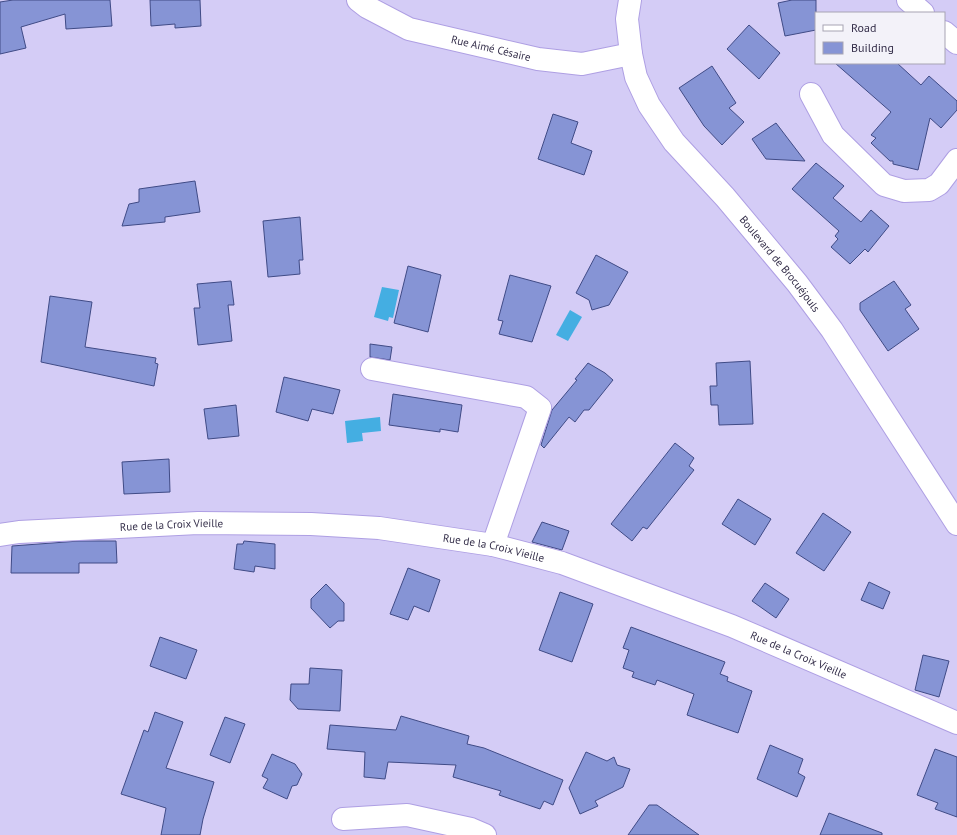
<svg xmlns="http://www.w3.org/2000/svg" width="957" height="835" viewBox="0 0 957 835" font-family="'PT Sans',sans-serif">
  <rect width="100%" height="100%" fill="#d4ccf6"/>
  <g fill="#44aee2">
    <polygon points="382,287 399,290 393,318 389,317 388,321 374,317"/>
    <polygon points="570,310 582,317 568,341 556,335"/>
    <polygon points="380,417 381,431 362,433 363,441 347,443 345,421"/>
  </g>
  <g fill="#8694d5" stroke="#404b86">
    <polygon points="13,0 110,0 112,26 66,29 65,14 21,27 26,48 0,54 0,2"/>
    <polygon points="150,0 200,0 201,26 175,28 175,24 151,26"/>
    <polygon points="792,0 816,0 816,30 785,36 778,3"/>
    <polygon points="749,25 780,53 759,79 727,49"/>
    <polygon points="835,63 897,63 921,85 929,76 957,101 957,110 941,128 930,118 918,170 893,164 893,161 890,161 871,143 876,138 871,135 891,112"/>
    <polygon points="712,66 736,103 729,108 744,122 722,145 704,126 679,88"/>
    <polygon points="553,114 578,122 571,143 592,151 584,175 538,159"/>
    <polygon points="776,123 805,161 766,159 752,139"/>
    <polygon points="816,163 844,186 833,198 861,222 871,210 889,226 868,252 865,249 850,264 831,247 838,239 835,236 839,231 792,189"/>
    <polygon points="195,181 200,212 165,217 165,222 122,226 129,204 139,202 139,189"/>
    <polygon points="300,217 303,260 299,260 300,274 268,277 263,221"/>
    <polygon points="596,255 628,272 609,305 592,310 589,300 576,293"/>
    <polygon points="408,266 441,275 428,332 394,323"/>
    <polygon points="510,275 551,286 532,342 499,334 503,321 498,320"/>
    <polygon points="231,281 234,305 228,305 232,341 198,345 194,308 200,308 197,284"/>
    <polygon points="894,281 911,305 905,309 919,329 888,351 860,310 860,303"/>
    <polygon points="50,296 92,302 85,347 156,358 155,363 158,364 154,386 41,362"/>
    <polygon points="370,344 392,347 390,360 370,357"/>
    <polygon points="750,361 753,424 719,425 718,405 711,405 710,386 717,386 716,363"/>
    <polygon points="588,363 605,373 613,380 589,410 584,410 575,422 569,417 544,448 541,445 552,410 577,380 575,379"/>
    <polygon points="284,377 340,390 333,414 312,409 308,421 276,412"/>
    <polygon points="393,394 462,405 458,432 440,429 440,432 389,425"/>
    <polygon points="236,405 239,436 208,439 204,409"/>
    <polygon points="675,443 694,458 689,466 694,470 647,529 643,527 632,541 611,524"/>
    <polygon points="169,459 170,492 124,494 122,462"/>
    <polygon points="738,499 771,519 755,545 722,524"/>
    <polygon points="823,513 851,532 824,571 796,553"/>
    <polygon points="542,522 569,531 562,550 532,542"/>
    <polygon points="79,541 116,541 117,563 79,563 79,573 11,573 12,546"/>
    <polygon points="244,541 275,544 275,569 255,566 254,572 234,569 237,544 243,544"/>
    <polygon points="408,568 440,580 429,612 414,606 408,620 390,614"/>
    <polygon points="869,582 890,592 883,609 861,600"/>
    <polygon points="765,583 789,599 776,618 752,601"/>
    <polygon points="326,584 344,603 344,621 338,621 330,628 311,608 311,599"/>
    <polygon points="560,592 593,604 572,662 539,650"/>
    <polygon points="631,627 725,662 720,674 728,677 727,681 752,691 738,733 687,715 694,694 657,680 655,685 632,677 634,672 623,668 629,650 623,648"/>
    <polygon points="160,637 197,650 186,679 150,666"/>
    <polygon points="923,655 949,661 939,697 915,690"/>
    <polygon points="310,668 342,670 340,711 298,709 290,700 291,684 309,684"/>
    <polygon points="155,712 183,722 166,768 214,782 203,819 200,835 161,835 166,808 121,794 144,730 148,732"/>
    <polygon points="401,716 469,736 467,744 484,748 563,780 553,805 544,801 540,809 499,795 501,791 453,777 456,765 388,762 385,779 364,777 365,752 327,749 330,725 396,730"/>
    <polygon points="225,717 245,724 230,763 210,755"/>
    <polygon points="770,745 803,759 798,773 805,777 797,797 757,779"/>
    <polygon points="935,749 957,757 957,817 935,809 938,803 917,795"/>
    <polygon points="586,752 607,761 614,757 617,765 630,769 623,787 595,801 598,806 580,814 569,788"/>
    <polygon points="272,754 295,764 302,774 297,785 292,786 287,799 263,788 268,779 262,776"/>
    <polygon points="649,805 657,805 699,835 628,835"/>
    <polygon points="829,813 882,833 882,835 820,835"/>
  </g>
  <g fill="none" stroke-linecap="round" stroke-linejoin="round">
    <g stroke="#ae9fe3" stroke-width="24">
      <g id="minor">
        <path id="s1" d="M358 0 367 7 409 29 538 59 582 64 631 54"/>
        <path id="s2" d="M630 0 627 19 631 54 636 77 649 105 674 142 725 197 797 283 832 330 957 524"/>
        <polyline points="908,0 923,13"/>
        <polyline points="944,32 957,43"/>
        <polyline points="811,94 833,135 884,185 904,191 929,190 939,184 957,160"/>
        <polyline points="372,369 526,397 540,408 493,545"/>
        <path id="s3" d="M0 535 19 532 198 523 311 524 379 528 493 545 562 563 732 626 957 723"/>
        <polyline points="343,819 407,815 471,829 485,835"/>
      </g>
    </g>
    <use href="#minor" stroke="#fff" stroke-width="22"/>
  </g>
  <g text-anchor="middle" stroke-width="4" stroke-linejoin="round" paint-order="stroke">
    <g font-size="11" fill="#352f4a" stroke="#f3f2f9">
      <text dy="4" stroke="none"><textPath href="#s1" startOffset="143">Rue Aimé Césaire</textPath></text>
      <text dy="4" stroke="none"><textPath href="#s2" startOffset="315">Boulevard de Brocuéjouls</textPath></text>
      <text dy="4" stroke="none"><textPath href="#s3" startOffset="172">Rue de la Croix Vieille</textPath></text>
      <text dy="4" stroke="none"><textPath href="#s3" startOffset="496">Rue de la Croix Vieille</textPath></text>
      <text dy="4" stroke="none"><textPath href="#s3" startOffset="820">Rue de la Croix Vieille</textPath></text>
    </g>
  </g>
  <rect x="815" y="12" width="130" height="52" fill="#f3f2f9" stroke="#a7a4b3"/>
  <rect x="823" y="25" width="20" height="6" fill="#ffffff" stroke="#a7a4b3"/>
  <text x="851" y="32" font-size="12" fill="#352f4a">Road</text>
  <rect x="823" y="42" width="20" height="12" fill="#8694d5" stroke="#a7a4b3"/>
  <text x="851" y="52" font-size="12" fill="#352f4a">Building</text>
</svg>
